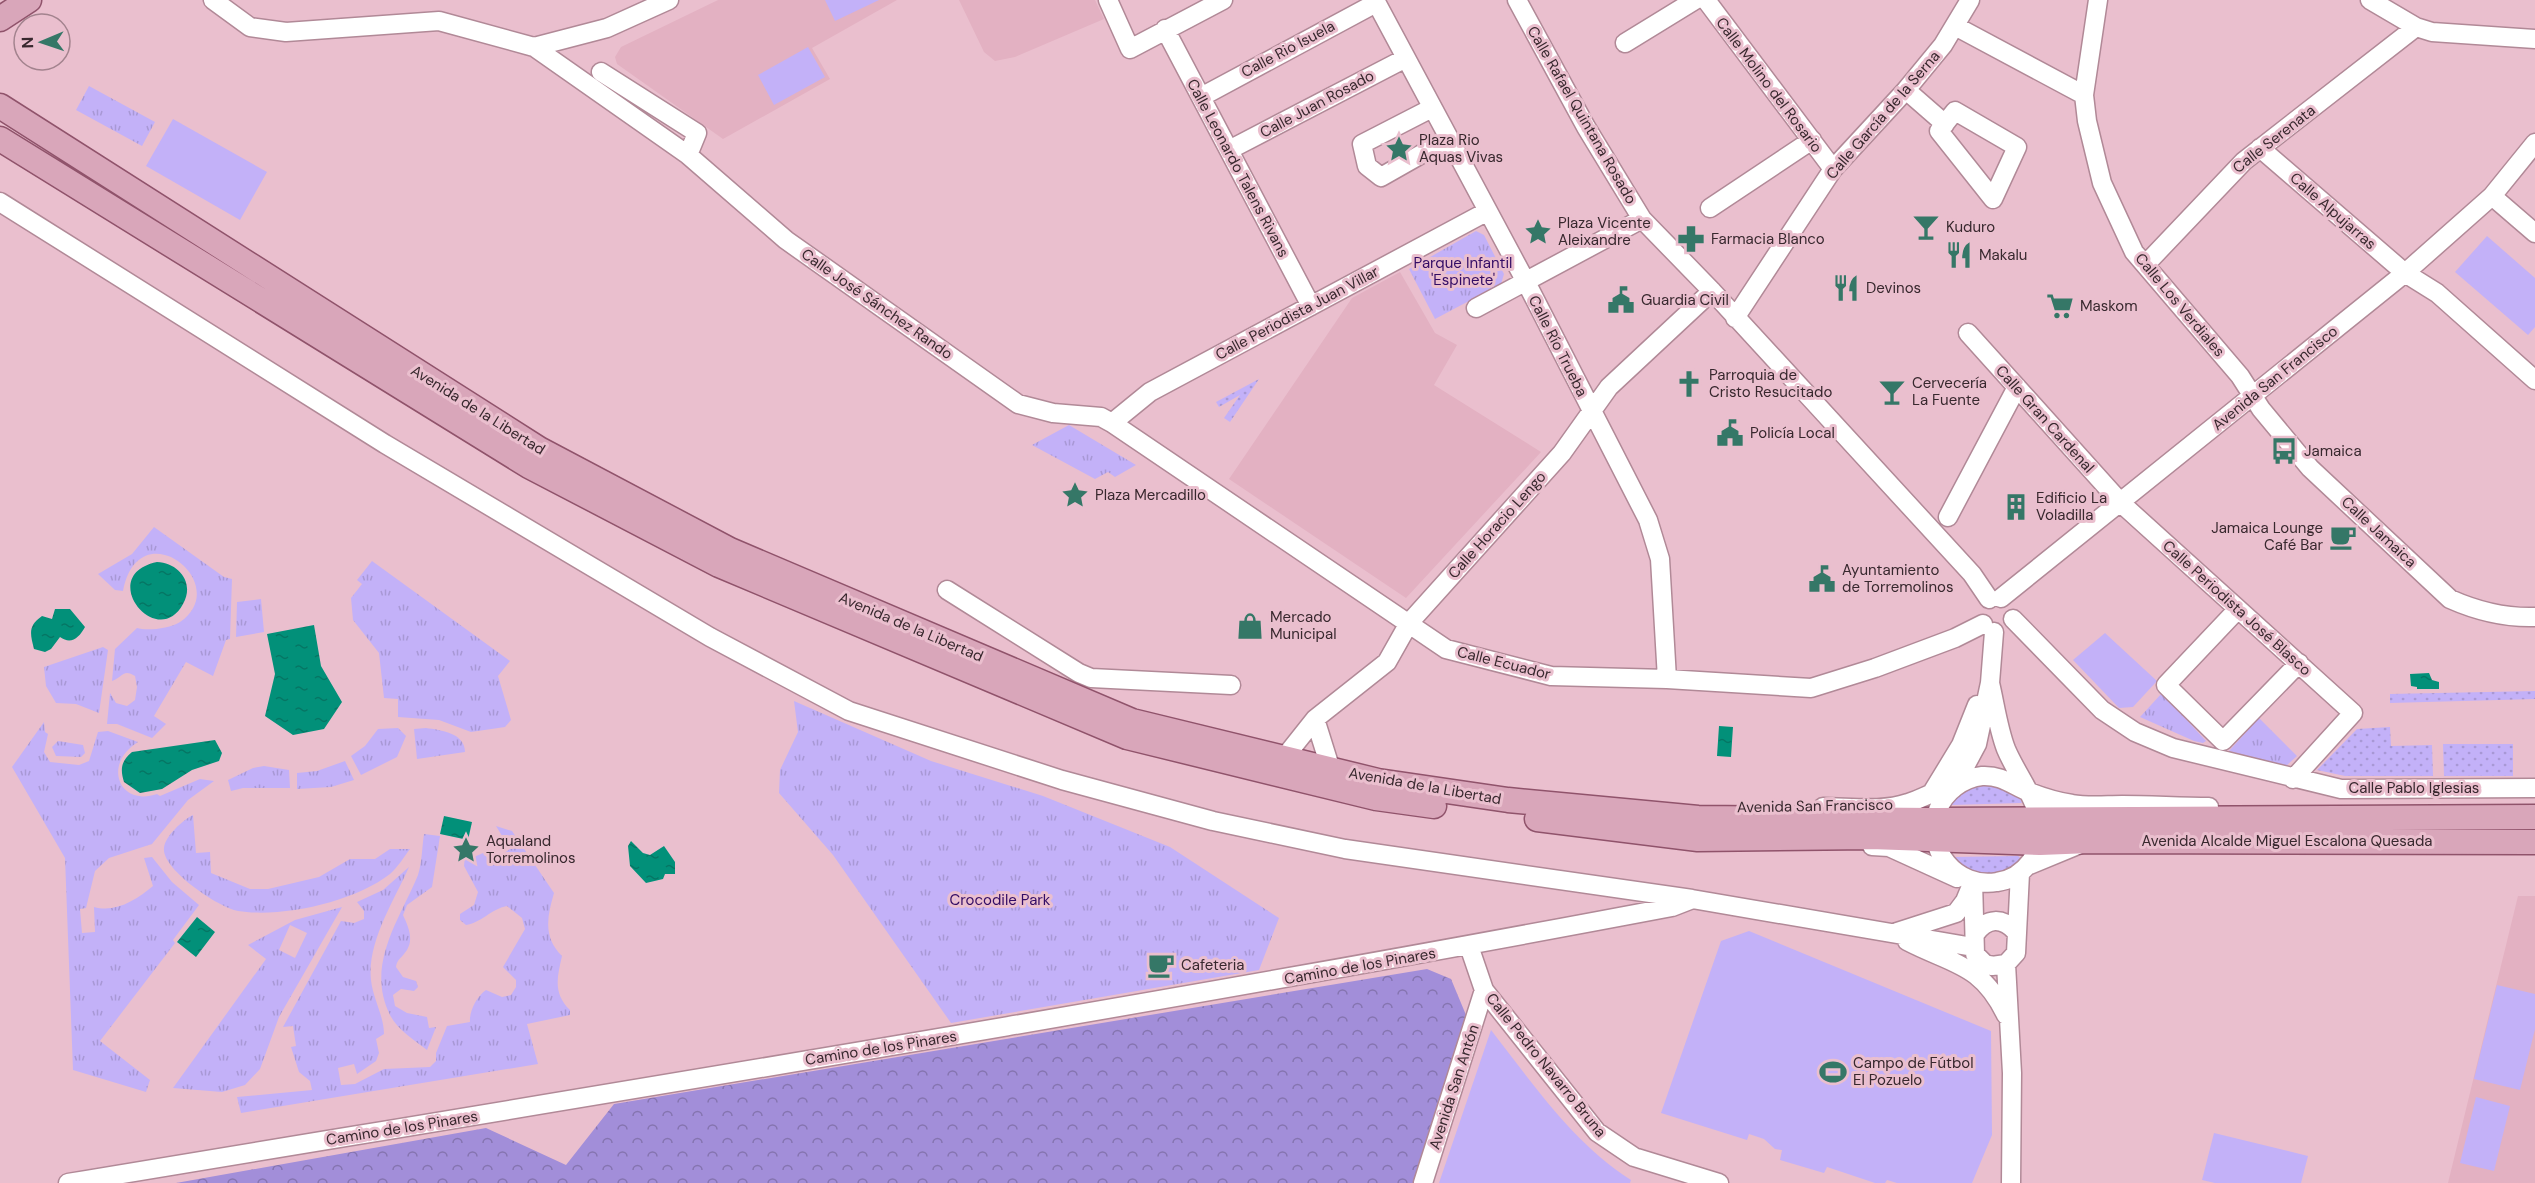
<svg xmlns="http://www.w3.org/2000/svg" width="2535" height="1183" font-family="'DM Sans',sans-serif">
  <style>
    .built { fill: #e3b1c2 }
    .grass { fill: url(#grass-tufts); fill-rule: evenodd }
    .forest { fill: url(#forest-crowns) }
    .garden { fill: url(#garden-dots) }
    .pitch { fill: #c3b1f8 }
    .water { fill: url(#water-ripples) }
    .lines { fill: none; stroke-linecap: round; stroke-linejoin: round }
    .minor-casing { stroke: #b18997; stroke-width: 21 }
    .major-casing { stroke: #90536b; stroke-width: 27 }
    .minor { stroke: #fff; stroke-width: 18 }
    .major { stroke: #d9a6ba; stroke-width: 24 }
    .labels { text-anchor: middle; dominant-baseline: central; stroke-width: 6; stroke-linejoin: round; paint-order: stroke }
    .street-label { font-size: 15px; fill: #38282e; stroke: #eabfce }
    .poi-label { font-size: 15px; fill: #38282e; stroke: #eabfce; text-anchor: start }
    .park-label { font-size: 15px; fill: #330c65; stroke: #eabfce }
  </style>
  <defs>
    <pattern id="grass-tufts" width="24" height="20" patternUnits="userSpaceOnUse" patternTransform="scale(1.5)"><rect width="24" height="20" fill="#c3b1f8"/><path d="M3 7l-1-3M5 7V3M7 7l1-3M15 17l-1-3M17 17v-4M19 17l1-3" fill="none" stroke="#a898d5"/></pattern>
    <pattern id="forest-crowns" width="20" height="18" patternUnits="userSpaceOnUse" patternTransform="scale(1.5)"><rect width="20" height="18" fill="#a28ed9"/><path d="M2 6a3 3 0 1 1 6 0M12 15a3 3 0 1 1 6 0" fill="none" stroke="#8574b0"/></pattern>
    <pattern id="garden-dots" width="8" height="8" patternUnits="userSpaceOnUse" patternTransform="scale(1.5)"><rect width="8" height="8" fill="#c3b1f8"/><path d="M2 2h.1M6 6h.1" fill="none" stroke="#a898d5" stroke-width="1.8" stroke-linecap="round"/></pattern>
    <pattern id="water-ripples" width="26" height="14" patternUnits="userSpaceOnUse" patternTransform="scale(1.5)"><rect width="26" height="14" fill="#029079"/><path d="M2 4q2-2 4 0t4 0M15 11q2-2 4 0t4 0" fill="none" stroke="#057664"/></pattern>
  </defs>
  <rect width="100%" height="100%" fill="#eabfce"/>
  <path class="built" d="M718,0H897L812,48L830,79L723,139L617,64L615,57L621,47Z
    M959,0H1095L1104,19L1015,57L995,61L984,52Z
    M1400,272L1435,333L1457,345L1434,385L1541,452L1406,598L1229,479L1352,298Z
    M2518,896H2535V1183H2448Z"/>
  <path class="grass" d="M89,86L155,122L142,146L76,110Z
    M1476,231L1484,235L1504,274L1501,284L1435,319L1409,269Z
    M1069,425L1136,465L1115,477L1108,472L1095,479L1032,445Z
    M154,527L224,577L232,579L230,639L226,640L213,676L186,662L154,716L166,724L152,738L117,724H107L110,693L116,703L127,706L135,700L137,687L135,676C123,668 122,678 112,681L115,649L137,628C146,631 169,629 180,622C235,584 139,508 123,591L115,590L98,574L132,554Z
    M372,561L510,661L498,676L511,720L505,727L471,732L439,720L398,717V699L384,698L379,653L353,620L351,598L362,584L357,580Z
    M261,599L264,632L236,637L237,602Z
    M103,647L108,650L99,713L76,704L56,703L46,686L44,667Z
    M2162,693L2206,741L2203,743L2194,741L2140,717Z
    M794,701L931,761L1043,796L1170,847L1279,918L1259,970L951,1023L833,855L779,793L780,770L798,732Z
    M2259,718L2297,756L2286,766L2229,751Z
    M44,722L45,732L48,734L44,752L50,762L79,765L89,761L98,732L108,731L138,742C102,764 119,807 157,794L160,796L200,779L214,781L188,800L152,844L109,858L95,871L86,908L80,909L82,933L95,932L94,907C116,913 136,900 153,886L144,858L152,857L172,882L199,905L173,940L175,943L100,1041L150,1080L146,1092L73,1070L65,858L12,767Z
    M398,728L406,736L397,757L361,775L351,756L365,746L378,729Z
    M426,728C441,730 465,733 465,752L417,759L414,729Z
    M58,741L83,745L85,753L81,757L56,756L52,747Z
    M345,761L354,780L331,787L297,789V773L317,771Z
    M264,766L289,770L290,788H243L231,791L228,780L253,768Z
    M193,815L196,853L210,852L211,873L250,889H268L319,877L350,859H375L390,849H410C404,857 398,867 390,874C354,902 282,918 238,911C219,908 161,869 164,848C165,836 183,820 193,815Z
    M496,826L512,831L554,893C547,917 543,937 562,956C557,978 553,993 570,1010V1015L527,1024L538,1064L241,1113L237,1097L312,1090L310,1081L299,1072L291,1047L296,1046L293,1026L283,1027L341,921L354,923L364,919V911L357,902L383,890L409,867C394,901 367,942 371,980C373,999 384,1016 384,1034L376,1039L379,1053L376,1061L357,1074L354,1064L338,1068L341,1085L355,1084L384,1069L430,1067L436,1061V1053L447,1026L470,1022C469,1011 477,996 486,990L502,997L511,995L516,987V980L503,967L525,929L522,918L507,906C491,909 481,923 466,925L460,920V914L474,905L478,892L464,866L466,845L474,857L483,853L491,862L510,849Z
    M424,834L440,836L432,887L407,905L403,915C409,928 415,942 404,954C400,959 397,960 396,967L403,977L416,981L418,987L414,991L401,989L393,995L395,1006L407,1013L427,1017L429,1028L436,1027L427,1050C414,1040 397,1029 390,1015C365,965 400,919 418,875C422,863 422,847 424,834Z
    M342,907L279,1017L260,1069L245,1085L222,1092L173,1088L266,959L248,945L295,920ZM290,925L307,933L295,958L279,950Z"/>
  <path class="forest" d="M1427,969L1451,979L1466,1015L1414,1183H176L486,1128L566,1165L614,1104Z"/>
  <path class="garden" d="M1259,379L1230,422L1224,418L1240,395L1219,407L1216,402Z
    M2535,691V699L2390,703V694Z
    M2390,727L2391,746L2432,745L2433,776H2345L2317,770L2357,729Z
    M2443,744H2513V776H2444Z
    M1977,784C1994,784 2016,785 2022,803L1951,805L1960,792Z
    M2018,856L2022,859C1998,882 1975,881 1952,857Z"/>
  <path class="pitch" d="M825,0H879L835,21Z
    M808,47L825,77L774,105L758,75Z
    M173,119L267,172L240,220L146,166Z
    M2487,236L2535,278V327L2528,335L2455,272Z
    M2105,633L2157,681L2133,707L2119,708L2073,660Z
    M1749,931L1991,1031L1992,1135L1972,1183H1897L1887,1180L1885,1183H1875L1827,1167L1824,1173L1780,1160L1782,1150L1775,1149L1764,1139L1749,1134L1747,1140L1661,1113L1721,941Z
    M2497,985L2535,994V1029L2520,1090L2474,1079Z
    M1491,1030C1533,1084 1573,1143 1631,1180L1630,1183H1439Z
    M2476,1097L2510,1106L2494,1171L2460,1163Z
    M2214,1133L2308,1156L2301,1183H2215L2202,1180Z"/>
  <path class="water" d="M157,562C179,563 195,583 183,604C157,652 95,575 157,562Z
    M55,609H70L85,627C79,638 71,645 60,637L51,649L45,652L34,649C30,633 28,626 42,616L52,619Z
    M314,625L321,666L342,702L324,729L293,735L265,716L275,674L267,634Z
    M2429,673L2432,680L2439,682V689H2417V687L2411,686L2410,674Z
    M1719,726L1733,727L1731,757L1717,756Z
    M215,740L222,753L219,761L192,770L162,789L140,793L124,782C120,769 121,761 132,752Z
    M444,816L472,822L468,840L440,834Z
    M631,841L643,853L650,855L664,846L675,862V874H665L663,879L646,883L630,866L628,846Z
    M197,917L215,932L196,957L177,942Z"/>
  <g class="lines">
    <defs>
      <path id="minor" d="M213,0L250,27L286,32L439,21L534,47L607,28L669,0
        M1108,0L1130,49L1223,0
        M1375,0L1526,282L1648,520L1660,559L1667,679
        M1517,0L1586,127L1642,219L1712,291L1972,574L1989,599
        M1706,0L1833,169
        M2098,0L2084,95L2087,121L2102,183L2134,252L2240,376L2261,409L2310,468L2450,599C2477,611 2506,618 2535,617
        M2370,0L2416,27L2432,32L2535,39
        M1955,26L2084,95
        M1165,29L1311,306
        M1625,43L1695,0
        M534,47L688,155L697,133L601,72
        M1906,90L1945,124
        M1201,97L1376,3
        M1432,108L1362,144L1367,166L1381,177L1448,139
        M1955,111L2017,147L1993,199L1939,131Z
        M2260,148L2405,273L2437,293L2535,380
        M1229,150L1406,58
        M688,155L786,240L1018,404L1053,413L1101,417L1112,423L1446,649L1551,676L1667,679L1811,688L1875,668L1955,638L1983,624
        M2492,196L2535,233
        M0,202L385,444L710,637L849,711L1062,780L1213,821L1345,849L1692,899L1973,947
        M1710,208L1812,140
        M2146,264L2244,161L2416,27
        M1476,308L1642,219
        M1735,318L1833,169L1906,90L1943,45L1970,0
        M1968,333L2122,504L2353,713L2293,779
        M1112,423L1150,392L1488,211
        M1948,517L2017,387
        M947,590L1079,673L1091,678L1231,685
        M2001,598L2405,273L2492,196L2535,143
        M2238,609L2166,685L2223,741L2299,663
        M2013,619L2102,710L2135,732L2173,748L2341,789L2535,788
        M1990,683C1995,704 1998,728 2006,749C2021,785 2058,822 2031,861C2023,872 2011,880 1997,882C1957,889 1923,849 1938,810C1944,792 1963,778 1982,776C2002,775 2012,785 2029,792C2042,797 2058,802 2072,804C2088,807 2106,805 2122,805C2151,805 2180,807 2209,807
        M1315,719L1331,770
        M1284,758L1315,719L1387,662L1409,623L1562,453L1609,387L1712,291
        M1953,789L1977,744L1990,683L1994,632
        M1933,791L1961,745L1977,705
        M1823,807C1850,807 1882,812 1908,803C1928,797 1929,791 1953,789
        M1872,846L1889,847L1957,878
        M2027,866L2078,845
        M1973,881L1975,954L1985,964L1992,966L2006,964L2016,953L2020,873
        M1897,932L1956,913L1965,901L1972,884
        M1976,933C1987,918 2002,917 2015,931
        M1907,941C1953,965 1981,963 2006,1015
        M1469,946L1484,990L1597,1132L1634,1157L1719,1183
        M2006,964L2012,1073L2011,1183
        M68,1183C603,1094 1139,1008 1672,907L1690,900
        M1423,1183L1484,990"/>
      <path id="major" d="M0,19L29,0
        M0,106L539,449L730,550L1132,721L1378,781L1508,800L1698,818L1935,820L2535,817
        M0,139L529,466L719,565L1127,737L1376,798L1434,806
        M1537,819L1698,839L1871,837L2040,843L2090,841L2535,842"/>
    </defs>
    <use href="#minor" class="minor-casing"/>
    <use href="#major" class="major-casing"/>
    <use href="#minor" class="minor"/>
    <use href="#major" class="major"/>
  </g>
  <defs>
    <symbol id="sight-bare" viewBox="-9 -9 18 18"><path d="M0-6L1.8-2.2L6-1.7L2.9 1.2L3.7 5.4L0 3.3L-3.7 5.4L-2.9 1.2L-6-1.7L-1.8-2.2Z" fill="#357767" stroke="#eabfce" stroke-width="2.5" paint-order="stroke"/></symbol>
    <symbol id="bar-bare" viewBox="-9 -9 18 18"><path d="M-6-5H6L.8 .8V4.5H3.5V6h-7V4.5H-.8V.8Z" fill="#357767" stroke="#eabfce" stroke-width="2.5" paint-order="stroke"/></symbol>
    <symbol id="pharmacy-bare" viewBox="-9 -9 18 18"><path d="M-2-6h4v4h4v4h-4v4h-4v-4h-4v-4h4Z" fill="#357767" stroke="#eabfce" stroke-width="2.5" paint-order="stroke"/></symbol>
    <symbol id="restaurant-bare" viewBox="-9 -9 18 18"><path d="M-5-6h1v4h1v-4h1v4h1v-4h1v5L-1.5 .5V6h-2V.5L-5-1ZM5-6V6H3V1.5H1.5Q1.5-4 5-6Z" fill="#357767" stroke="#eabfce" stroke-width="2.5" paint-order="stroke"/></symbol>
    <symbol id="civic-bare" viewBox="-9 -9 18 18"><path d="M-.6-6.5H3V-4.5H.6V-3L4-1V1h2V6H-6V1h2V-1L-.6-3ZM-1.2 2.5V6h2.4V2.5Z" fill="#357767" stroke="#eabfce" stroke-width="2.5" paint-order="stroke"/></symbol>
    <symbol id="supermarket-bare" viewBox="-9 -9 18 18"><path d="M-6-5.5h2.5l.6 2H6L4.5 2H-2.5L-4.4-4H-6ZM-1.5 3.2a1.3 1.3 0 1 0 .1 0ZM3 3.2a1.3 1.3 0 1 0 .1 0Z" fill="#357767" stroke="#eabfce" stroke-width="2.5" paint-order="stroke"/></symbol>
    <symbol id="church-bare" viewBox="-9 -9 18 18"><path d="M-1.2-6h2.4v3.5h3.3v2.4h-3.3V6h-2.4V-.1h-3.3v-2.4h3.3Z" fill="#357767" stroke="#eabfce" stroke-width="2.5" paint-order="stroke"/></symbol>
    <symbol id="bus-bare" viewBox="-9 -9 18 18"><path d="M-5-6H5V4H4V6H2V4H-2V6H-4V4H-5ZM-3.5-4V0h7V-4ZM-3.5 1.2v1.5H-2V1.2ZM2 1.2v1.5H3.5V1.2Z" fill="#357767" stroke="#eabfce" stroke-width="2.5" paint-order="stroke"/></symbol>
    <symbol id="building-bare" viewBox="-9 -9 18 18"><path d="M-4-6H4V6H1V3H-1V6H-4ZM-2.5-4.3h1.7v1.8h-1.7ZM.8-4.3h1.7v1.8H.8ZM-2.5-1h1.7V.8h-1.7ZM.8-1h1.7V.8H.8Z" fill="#357767" stroke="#eabfce" stroke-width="2.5" paint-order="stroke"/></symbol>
    <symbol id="cafe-bare" viewBox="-9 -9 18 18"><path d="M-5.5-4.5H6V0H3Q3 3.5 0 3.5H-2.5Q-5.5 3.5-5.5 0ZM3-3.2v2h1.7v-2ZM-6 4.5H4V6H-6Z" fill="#357767" stroke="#eabfce" stroke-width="2.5" paint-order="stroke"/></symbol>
    <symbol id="shop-bare" viewBox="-9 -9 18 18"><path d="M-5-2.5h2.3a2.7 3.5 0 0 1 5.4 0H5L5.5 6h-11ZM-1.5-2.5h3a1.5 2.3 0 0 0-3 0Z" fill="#357767" stroke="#eabfce" stroke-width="2.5" paint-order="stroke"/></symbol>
    <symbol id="stadium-bare" viewBox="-9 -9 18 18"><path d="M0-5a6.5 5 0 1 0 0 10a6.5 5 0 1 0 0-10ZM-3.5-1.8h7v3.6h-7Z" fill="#357767" stroke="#eabfce" stroke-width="2.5" paint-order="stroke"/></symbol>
  </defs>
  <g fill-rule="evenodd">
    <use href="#sight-bare" x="1380" y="130" width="38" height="38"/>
    <use href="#bar-bare" x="1907" y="208" width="38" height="38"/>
    <use href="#sight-bare" x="1519" y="213" width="38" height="38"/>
    <use href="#pharmacy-bare" x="1672" y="220" width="38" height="38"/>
    <use href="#restaurant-bare" x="1940" y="236" width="38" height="38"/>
    <use href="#restaurant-bare" x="1827" y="269" width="38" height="38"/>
    <use href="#civic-bare" x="1602" y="281" width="38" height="38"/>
    <use href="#supermarket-bare" x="2041" y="287" width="38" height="38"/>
    <use href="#church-bare" x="1670" y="365" width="38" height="38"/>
    <use href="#bar-bare" x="1873" y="373" width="38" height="38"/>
    <use href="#civic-bare" x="1711" y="414" width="38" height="38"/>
    <use href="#bus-bare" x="2265" y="432" width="38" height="38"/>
    <use href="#sight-bare" x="1056" y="476" width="38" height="38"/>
    <use href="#building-bare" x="1997" y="488" width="38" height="38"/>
    <use href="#cafe-bare" x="2324" y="518" width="38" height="38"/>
    <use href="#civic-bare" x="1803" y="560" width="38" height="38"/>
    <use href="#shop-bare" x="1231" y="607" width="38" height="38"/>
    <use href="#sight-bare" x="447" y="831" width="38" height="38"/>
    <use href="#cafe-bare" x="1142" y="946" width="38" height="38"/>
    <use href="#stadium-bare" x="1814" y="1053" width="38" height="38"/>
  </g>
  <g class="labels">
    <g class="street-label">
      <text transform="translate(1288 49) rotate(-28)">Calle Rio Isuela</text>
      <text transform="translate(1769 85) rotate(53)">Calle Molino del Rosario</text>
      <text transform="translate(1317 104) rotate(-28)">Calle Juan Rosado</text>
      <text transform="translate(1582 115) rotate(60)">Calle Rafael Quintana Rosado</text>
      <text transform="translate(1883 115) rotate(-49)">Calle García de la Serna</text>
      <text transform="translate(2274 139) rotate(-38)">Calle Serenata</text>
      <text transform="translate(1238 168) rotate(62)">Calle Leonardo Talens Rivans</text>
      <text transform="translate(2333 211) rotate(41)">Calle Alpujarras</text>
      <text transform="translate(877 304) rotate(35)">Calle José Sánchez Rando</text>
      <text transform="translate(2180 305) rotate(50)">Calle Los Verdiales</text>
      <text transform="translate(1297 313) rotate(-28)">Calle Periodista Juan Villar</text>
      <text transform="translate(1558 346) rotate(63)">Calle Río Trueba</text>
      <text transform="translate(2275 378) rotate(-39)">Avenida San Francisco</text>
      <text transform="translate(478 410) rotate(32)">Avenida de la Libertad</text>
      <text transform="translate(2045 419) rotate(48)">Calle Gran Cardenal</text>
      <text transform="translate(1497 525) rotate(-48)">Calle Horacio Lengo</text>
      <text transform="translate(2379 532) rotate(43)">Calle Jamaica</text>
      <text transform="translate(2237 608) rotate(42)">Calle Periodista José Blasco</text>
      <text transform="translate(911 627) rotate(23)">Avenida de la Libertad</text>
      <text transform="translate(1504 663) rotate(14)">Calle Ecuador</text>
      <text transform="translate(1425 786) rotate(10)">Avenida de la Libertad</text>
      <text x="2414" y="788">Calle Pablo Iglesias</text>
      <text transform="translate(1815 806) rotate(-1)">Avenida San Francisco</text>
      <text x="2287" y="841">Avenida Alcalde Miguel Escalona Quesada</text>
      <text transform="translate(1360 966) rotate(-10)">Camino de los Pinares</text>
      <text transform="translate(881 1048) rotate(-9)">Camino de los Pinares</text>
      <text transform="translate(1546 1065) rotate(51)">Calle Pedro Navarro Bruna</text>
      <text transform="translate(1454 1087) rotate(-72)">Avenida San Antón</text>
      <text transform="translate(402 1128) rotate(-9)">Camino de los Pinares</text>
    </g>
    <g class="poi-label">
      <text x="1419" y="140">Plaza Rio<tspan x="1419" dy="17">Aquas Vivas</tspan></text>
      <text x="1558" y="223">Plaza Vicente<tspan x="1558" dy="17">Aleixandre</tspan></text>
      <text x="1946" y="227">Kuduro</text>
      <text x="1711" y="239">Farmacia Blanco</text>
      <text x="1979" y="255">Makalu</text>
      <text x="1866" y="288">Devinos</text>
      <text x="1641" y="300">Guardia Civil</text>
      <text x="2080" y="306">Maskom</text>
      <text x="1709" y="375">Parroquia de<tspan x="1709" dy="17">Cristo Resucitado</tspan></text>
      <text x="1912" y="383">Cervecería<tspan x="1912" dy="17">La Fuente</tspan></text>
      <text x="1750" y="433">Policía Local</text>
      <text x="2304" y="451">Jamaica</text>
      <text x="1095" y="495">Plaza Mercadillo</text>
      <text x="2036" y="498">Edificio La<tspan x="2036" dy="17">Voladilla</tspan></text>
      <text x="2323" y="528" text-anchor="end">Jamaica Lounge<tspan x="2323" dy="17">Café Bar</tspan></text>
      <text x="1842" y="570">Ayuntamiento<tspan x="1842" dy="17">de Torremolinos</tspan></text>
      <text x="1270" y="617">Mercado<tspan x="1270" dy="17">Municipal</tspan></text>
      <text x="486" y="841">Aqualand<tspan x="486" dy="17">Torremolinos</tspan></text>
      <text x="1181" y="965">Cafeteria</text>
      <text x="1853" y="1063">Campo de Fútbol<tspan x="1853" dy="17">El Pozuelo</tspan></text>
    </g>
    <g class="park-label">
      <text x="1463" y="263">Parque Infantil<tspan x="1463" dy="17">'Espinete'</tspan></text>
      <text x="1000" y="900">Crocodile Park</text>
    </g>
  </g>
  <g transform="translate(42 42) rotate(268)"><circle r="28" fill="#eabfce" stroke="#a3838e" stroke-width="1.5"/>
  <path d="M0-4.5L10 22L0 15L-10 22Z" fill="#357767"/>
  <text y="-9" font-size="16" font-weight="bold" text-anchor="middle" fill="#38282e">N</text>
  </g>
</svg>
